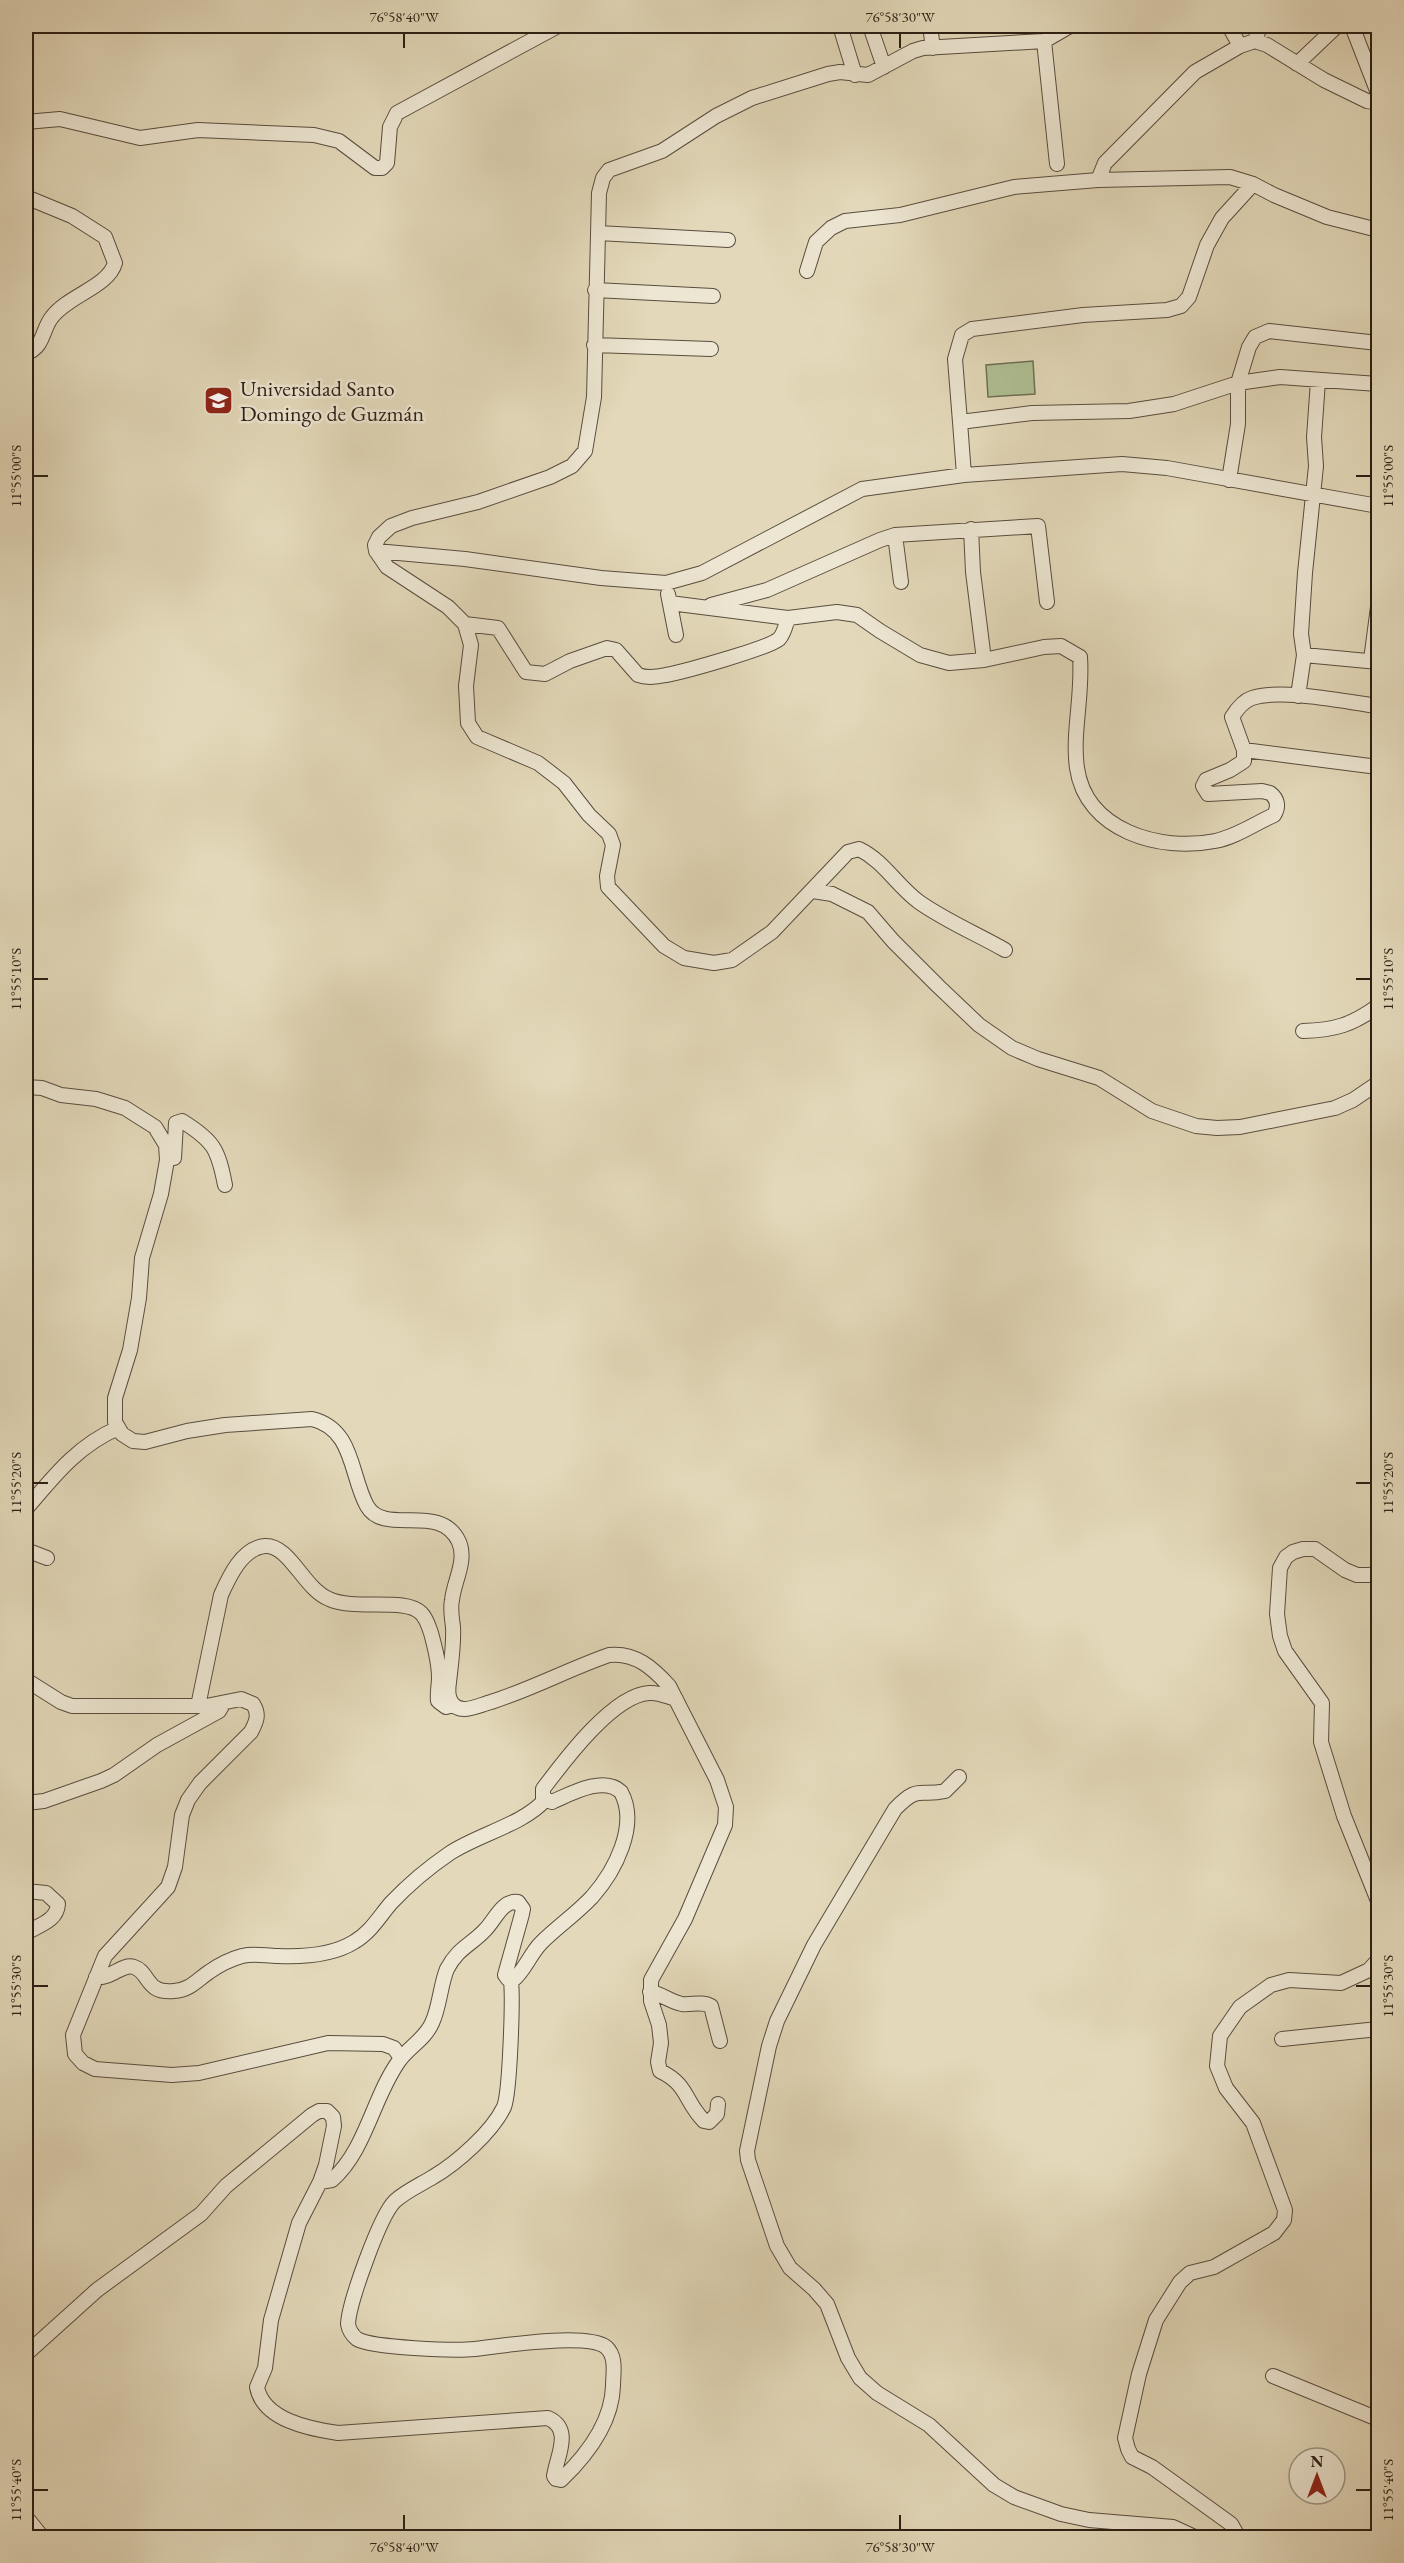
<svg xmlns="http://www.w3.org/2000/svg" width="1404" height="2563" font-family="'EB Garamond',serif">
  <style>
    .green { fill: #afc094; stroke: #6d6f54; stroke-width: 1.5 }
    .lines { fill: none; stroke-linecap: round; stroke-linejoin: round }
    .minor-casing { stroke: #594d3e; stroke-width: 16 }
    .minor { stroke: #ede6d2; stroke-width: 14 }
    .ticks { fill: none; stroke: #2b1e14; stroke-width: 2 }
    .labels { text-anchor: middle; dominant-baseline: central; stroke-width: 5; stroke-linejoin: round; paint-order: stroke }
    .poi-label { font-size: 22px; fill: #2b1e14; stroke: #ede6d2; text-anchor: start }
    .neatline { fill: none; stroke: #2b1e14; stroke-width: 2 }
    .ticks-label { font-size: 15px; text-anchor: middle; fill: #2b1e14 }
  </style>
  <rect width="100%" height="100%" fill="#e3d9ba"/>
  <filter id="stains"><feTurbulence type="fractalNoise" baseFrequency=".00333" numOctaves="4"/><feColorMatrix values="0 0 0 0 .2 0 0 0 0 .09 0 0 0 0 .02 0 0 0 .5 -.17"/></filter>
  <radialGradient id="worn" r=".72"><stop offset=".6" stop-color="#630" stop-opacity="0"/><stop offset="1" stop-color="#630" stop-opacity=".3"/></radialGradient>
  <path class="green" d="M1033,361L1035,394L988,397L986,365Z"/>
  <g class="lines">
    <defs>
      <path id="minor" d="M840,26L855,75
        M870,26L884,67
        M930,26L933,48
        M1070,26L1044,41L923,48L913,51L868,75L840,72L828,74L752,98L716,116L662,151L609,170L603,178L599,193L594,397L585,451L572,466L550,477L478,502L412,518L391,526L379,537L375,545L376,551L465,559L601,578L666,583L702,573L862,489L964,475L1122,464L1167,468L1378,506
        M1229,26L1240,46
        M1352,26L1378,93
        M1044,41L1057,164
        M1255,41L1260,26
        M1297,64L1337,26
        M26,122L60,119L140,138L198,130L314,135L339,141L375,168H382L387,163L390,127L397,113L558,26
        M1098,180L1105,163L1195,72L1240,46L1255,41L1267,45L1324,80L1367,101L1378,103
        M26,197L72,216L105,237L115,263C108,287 69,295 52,317C42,329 44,348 26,353
        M598,233L728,240
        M807,271L816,242L831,228L845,221L900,215L1014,187L1098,180L1230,177L1253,184L1274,195L1327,217L1378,230
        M595,290L713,296
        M594,345L711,349
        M960,422L955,359L962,335L972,329L1083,315L1167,310L1181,306L1189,297L1207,245L1222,218L1253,184
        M964,475L960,422L1032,413L1129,411L1174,404L1238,383L1280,377L1378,384
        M1229,480L1238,424V383L1249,347L1255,337L1269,331L1378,343
        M971,529L973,572L984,660
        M895,535L901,582
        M376,551L387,567L448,607L465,624L471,645L466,686L468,723L477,737L538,763L564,783L589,815L609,834L613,845L607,876L608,887L664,946L684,958L714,963L732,960L772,932L848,852L859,849C884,861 897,886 919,902C946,921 977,934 1005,950
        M668,594L676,635
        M670,603L788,618L837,612L857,615L880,631L920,655L949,663L984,660L1044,647L1061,646L1080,657C1083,695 1072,733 1077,768C1086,831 1160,852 1215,841C1236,837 1254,824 1274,815C1279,807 1278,799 1270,793L1262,791L1208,794L1203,786L1206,780L1230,770L1244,761V750L1232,717C1237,709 1243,701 1252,698C1283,688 1345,702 1378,706
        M711,605L767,590L880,540L895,535L1038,526L1047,602
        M465,624L498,628L526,672L545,674L570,661L607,648L616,650L638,675C646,678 657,677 666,675C683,672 769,648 779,639C784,634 786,624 788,618
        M1304,655L1301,634L1305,573L1316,466L1314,437L1318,381
        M1371,660L1378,607
        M1298,696L1304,655L1378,662
        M1244,750L1378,767
        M813,891L832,894L868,912L893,941L938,986L979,1025L1012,1048L1038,1059L1099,1078L1152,1111L1196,1126L1217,1128L1240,1127L1335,1108L1353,1100L1378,1083
        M1303,1031C1335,1030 1352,1025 1378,1006
        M26,1087L42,1088L61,1095L96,1099L125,1108L155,1127L166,1145L167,1160L161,1194L142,1258L139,1298L130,1350L115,1398V1422L122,1434L133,1441L145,1442L187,1431L225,1425L312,1419C354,1429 350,1475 367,1506C385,1537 440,1501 459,1542C467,1561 454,1581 452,1600C450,1609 452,1618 453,1627C454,1645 451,1664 449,1682C448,1689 447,1697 452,1703C455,1707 460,1709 464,1709C473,1709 483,1704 491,1702C532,1689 569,1669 609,1655C635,1652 653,1668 669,1686L717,1780L726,1807L725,1825L685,1919L651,1980V2001L659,2025L661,2043L658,2062L660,2071C689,2085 684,2101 704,2121L709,2122L717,2114L718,2104
        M174,1158L176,1123L182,1121C214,1141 218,1149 225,1185
        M26,1509C54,1476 77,1446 118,1428
        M26,1550L47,1558
        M1378,1572L1370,1575H1357L1345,1570L1315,1549H1303L1293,1552L1286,1557L1280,1568L1277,1614L1280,1636L1285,1651L1322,1703L1321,1742L1344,1816L1378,1901
        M26,1680L61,1702L72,1706H206L241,1699L253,1704C260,1715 256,1722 251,1732L200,1783L188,1800L182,1815L175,1867L168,1887L105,1956L73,2035L75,2054L83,2063L95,2069L172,2075L199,2073L328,2043L383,2044L394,2048L401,2058
        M198,1706L221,1595C229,1577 242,1548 265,1546C290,1545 303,1588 329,1599C355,1611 405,1597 421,1613C427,1619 428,1625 431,1633C435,1648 439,1662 439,1678C439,1685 437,1693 438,1701L446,1707L453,1705
        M959,1777L945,1791C919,1797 919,1784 895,1809L814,1945L777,2021L769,2046L747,2151L748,2160L777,2246L790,2268L814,2289L827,2304L848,2358L860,2378L877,2393L929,2425L994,2485L1014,2497L1061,2514L1089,2520L1173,2527L1197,2538
        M26,1803L44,1801L101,1781L114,1775L157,1745L219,1711L223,1704
        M26,1891L46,1893L58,1904C57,1921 39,1925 26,1933
        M96,1977C112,1979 122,1963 134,1967C150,1972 145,1994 174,1991C190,1990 197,1980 209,1972C219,1965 231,1959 242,1956C255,1953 265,1956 278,1956C302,1957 333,1955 354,1942C370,1933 379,1917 391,1903C409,1884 428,1868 450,1853C479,1834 522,1825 545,1800
        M650,1992C662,1994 671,2002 682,2004C692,2005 702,2001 711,2006L720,2041
        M1282,2039L1378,2029
        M320,2182L332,2180C366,2150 373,2097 399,2061C409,2047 425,2039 432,2023C440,2006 440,1986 447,1969C458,1948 471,1945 485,1930C495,1920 502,1900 518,1902L523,1909L522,1914L505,1975L508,1979L513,1980C524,1972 530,1954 541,1943C557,1927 576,1914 592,1897C615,1871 639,1825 621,1792C604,1775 570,1794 552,1802L543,1798V1789C564,1761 613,1695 649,1693C659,1692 668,1697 676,1699
        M26,2354L97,2290L201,2214L226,2186L312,2115L319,2111H327L333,2117L334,2126L326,2165L320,2182L299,2223L271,2320L265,2368L257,2387C263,2420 310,2429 338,2433L548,2418C573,2429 557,2456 554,2476L556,2479L561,2480C587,2455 612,2422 613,2386C613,2373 617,2357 606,2347C587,2332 500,2346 475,2349C455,2351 373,2348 357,2339C352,2335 349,2330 348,2324C349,2303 380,2215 395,2201C406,2191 420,2185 433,2177C457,2163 492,2132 504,2107C510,2092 513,1999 511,1981
        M1273,2376L1378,2419
        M26,2517L43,2538
        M1239,2538L1231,2524L1152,2467L1132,2457L1128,2449L1125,2438L1139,2374L1156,2320L1180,2282L1190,2273L1214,2267L1274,2233L1284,2220L1285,2210L1253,2123L1226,2088L1217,2066L1220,2036L1240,2007L1271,1985L1289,1980L1341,1983L1369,1970L1378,1960"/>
    </defs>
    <use href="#minor" class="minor-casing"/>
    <use href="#minor" class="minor"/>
  </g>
  <path class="ticks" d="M404,33V48M900,33V48M33,476H48M1356,476H1371M33,979H48M1356,979H1371M33,1483H48M1356,1483H1371M33,1986H48M1356,1986H1371M33,2490H48M1356,2490H1371M404,2515V2530M900,2515V2530"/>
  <defs>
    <symbol id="university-square" viewBox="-11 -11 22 22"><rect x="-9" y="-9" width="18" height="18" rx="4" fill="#8f2418" stroke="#ede6d2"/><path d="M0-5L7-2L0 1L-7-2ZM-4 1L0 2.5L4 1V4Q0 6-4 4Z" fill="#fff"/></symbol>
  </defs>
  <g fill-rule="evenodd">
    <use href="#university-square" x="202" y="384" width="33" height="33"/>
  </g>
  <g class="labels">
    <g class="poi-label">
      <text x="240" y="388">Universidad Santo<tspan x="240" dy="25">Domingo de Guzmán</tspan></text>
    </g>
  </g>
  <rect width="1404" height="2563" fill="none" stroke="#e3d9ba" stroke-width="66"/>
  <g transform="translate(1317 2476)"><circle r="28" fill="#ede6d2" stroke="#9f9686" stroke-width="1.5"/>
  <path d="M0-4.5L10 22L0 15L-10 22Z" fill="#8f2418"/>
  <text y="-9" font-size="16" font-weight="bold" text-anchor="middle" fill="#2b1e14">N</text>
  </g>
  <rect x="33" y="33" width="1338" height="2497" class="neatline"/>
  <g class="ticks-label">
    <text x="404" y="22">76°58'40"W</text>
    <text x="900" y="22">76°58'30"W</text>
    <text transform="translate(16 476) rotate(-90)" y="5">11°55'00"S</text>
    <text transform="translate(1388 476) rotate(-90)" y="5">11°55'00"S</text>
    <text transform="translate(16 979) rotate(-90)" y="5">11°55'10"S</text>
    <text transform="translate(1388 979) rotate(-90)" y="5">11°55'10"S</text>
    <text transform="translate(16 1483) rotate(-90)" y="5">11°55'20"S</text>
    <text transform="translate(1388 1483) rotate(-90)" y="5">11°55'20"S</text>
    <text transform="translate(16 1986) rotate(-90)" y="5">11°55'30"S</text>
    <text transform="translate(1388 1986) rotate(-90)" y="5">11°55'30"S</text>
    <text transform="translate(16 2490) rotate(-90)" y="5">11°55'40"S</text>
    <text transform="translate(1388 2490) rotate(-90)" y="5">11°55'40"S</text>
    <text x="404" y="2552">76°58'40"W</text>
    <text x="900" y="2552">76°58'30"W</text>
  </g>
  <rect width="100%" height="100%" filter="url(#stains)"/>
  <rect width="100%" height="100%" fill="url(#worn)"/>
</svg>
